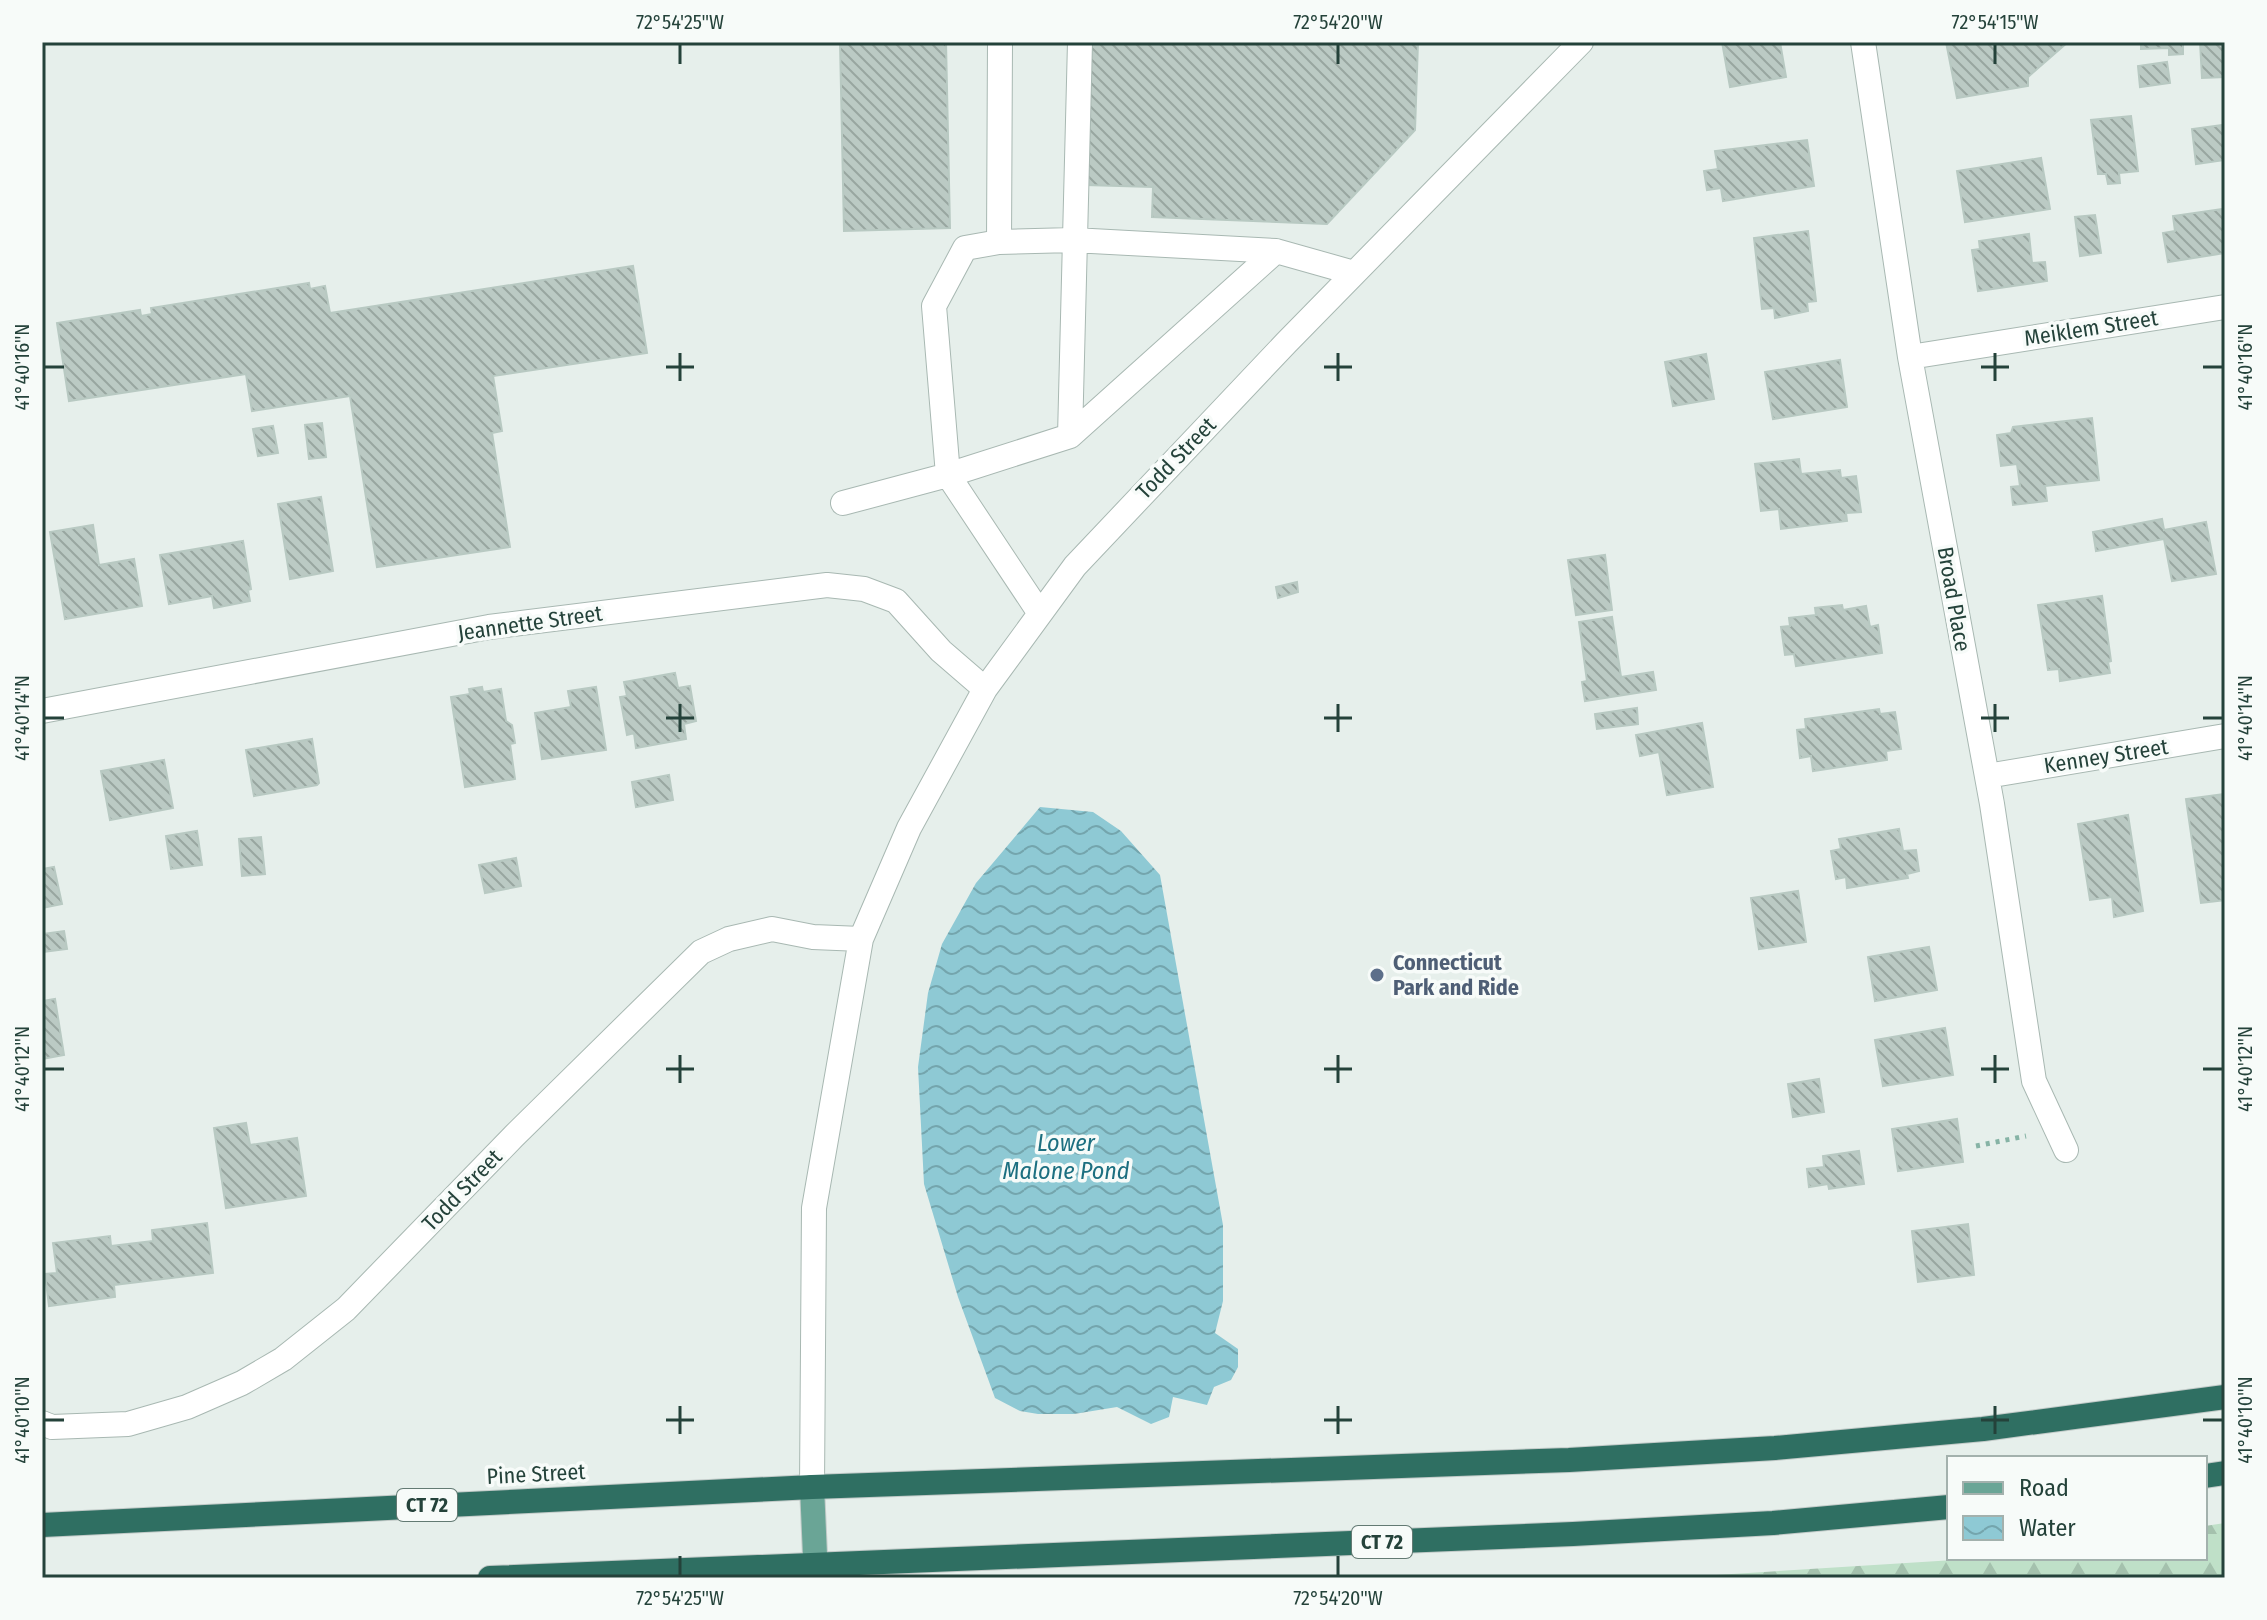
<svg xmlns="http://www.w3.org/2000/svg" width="2267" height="1620" font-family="'Fira Sans Condensed',sans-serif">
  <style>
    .forest { fill: url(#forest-firs) }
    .water { fill: url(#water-waves) }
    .building { fill: url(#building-back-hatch); stroke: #b8c9c2; stroke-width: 2 }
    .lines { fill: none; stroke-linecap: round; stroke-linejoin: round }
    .minor-casing { stroke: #a8b8b2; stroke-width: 26 }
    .major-casing { stroke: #c2cac8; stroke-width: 26 }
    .highway-casing { stroke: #c2cac8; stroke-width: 26 }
    .path { stroke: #86b3a5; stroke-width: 5; stroke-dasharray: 4 6; stroke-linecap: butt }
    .minor { stroke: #fff; stroke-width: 24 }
    .major { stroke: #6aa596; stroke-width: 24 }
    .highway { stroke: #2f6f62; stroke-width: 24 }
    .ticks { fill: none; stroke: #24423a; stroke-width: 3 }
    .service-dot { fill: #5c6f8a; stroke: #f7fbf9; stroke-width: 3 }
    .labels { text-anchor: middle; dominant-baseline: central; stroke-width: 7; stroke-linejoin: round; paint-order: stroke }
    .shield { fill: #f7fbf9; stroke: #637a73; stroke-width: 2 }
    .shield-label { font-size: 20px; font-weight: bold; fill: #24423a }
    .street-label { font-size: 22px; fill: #24423a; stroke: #f7fbf9 }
    .service-label { font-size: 22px; font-weight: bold; fill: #4e5e75; stroke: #f7fbf9; text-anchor: start }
    .water-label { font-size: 24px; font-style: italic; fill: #1c6f80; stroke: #f7fbf9 }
    .neatline { fill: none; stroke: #24423a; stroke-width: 3 }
    .ticks-label { font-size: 20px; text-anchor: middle; fill: #24423a }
  </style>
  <defs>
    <pattern id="forest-firs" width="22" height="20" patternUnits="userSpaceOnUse" patternTransform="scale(2)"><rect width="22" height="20" fill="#bfe0c8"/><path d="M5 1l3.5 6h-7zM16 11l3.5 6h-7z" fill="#a4c1ad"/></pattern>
    <pattern id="water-waves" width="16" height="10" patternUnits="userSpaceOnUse" patternTransform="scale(2)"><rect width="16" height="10" fill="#8ec9d4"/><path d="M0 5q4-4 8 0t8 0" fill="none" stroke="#74a5ad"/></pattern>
    <pattern id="building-back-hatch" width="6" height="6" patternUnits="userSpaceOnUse" patternTransform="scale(2)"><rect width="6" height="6" fill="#bbcac4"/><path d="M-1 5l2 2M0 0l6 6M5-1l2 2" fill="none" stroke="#98a6a0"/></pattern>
  </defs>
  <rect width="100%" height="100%" fill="#e6efeb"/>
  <path class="forest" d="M2225,1523V1578H1415L1700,1576L1986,1558H2205V1526Z"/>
  <path class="water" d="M1040,807L1093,812L1121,831L1160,875L1223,1225V1301L1215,1333L1238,1349V1367L1231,1380L1214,1387L1207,1405L1173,1397L1169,1417L1151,1424L1117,1407L1074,1414H1038L1020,1411L995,1398L958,1297L924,1184L918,1067L928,993L942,944L976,883Z"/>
  <path class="building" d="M840,42H946L950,228L844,231Z
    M1091,42H1418L1415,130L1327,224L1152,217L1153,187L1086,185Z
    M1722,42H1780L1786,77L1730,87Z
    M1946,42H2068L2028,77V86L1957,98Z
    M2141,42H2189V44H2183V54L2169,55V48L2141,49Z
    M2200,42H2225V77L2202,78Z
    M2167,62L2170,83L2140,87L2138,66Z
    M2131,116L2138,171L2119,173L2120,183L2108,184L2106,174H2098L2091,120Z
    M2223,125L2225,160L2196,164L2192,129Z
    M1807,140L1814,186L1723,201L1721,188L1707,190L1704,171L1718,169L1715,151Z
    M2041,158L2050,209L1965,222L1957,171Z
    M2223,209L2225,253L2168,262L2163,233L2175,231L2173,216Z
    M2095,215L2101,253L2080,256L2075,217Z
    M1808,231L1816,301L1807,302L1808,311L1775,318L1774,308L1762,309L1754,238Z
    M2029,234L2032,263L2045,262L2047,281L1978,291L1972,250L1980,249L1979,241Z
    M633,266L647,353L493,376L502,431L492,433L510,547L377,567L350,396L252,411L246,374L69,401L57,323L140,310L141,316L152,314L151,308L309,283L310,289L325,286L330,313Z
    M1706,354L1714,399L1673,406L1665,362Z
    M1840,360L1847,407L1773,419L1765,372Z
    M2092,418L2099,480L2045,486L2047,501L2013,505L2011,487L2020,486L2017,464L2001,466L1997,435L2011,433L2013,427Z
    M322,423L326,457L309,459L305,425Z
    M273,426L278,453L258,456L253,429Z
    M1799,459L1801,474L1840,470L1841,478L1856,476L1861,512L1846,513L1847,521L1781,529L1779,509L1761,511L1755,464Z
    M321,497L333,571L290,579L278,504Z
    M2162,519L2164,530L2206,522L2216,574L2172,581L2164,539L2096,551L2093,532Z
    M93,525L99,565L134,559L142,606L65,619L50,532Z
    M243,541L251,589L248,590L250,601L214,608L212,596L169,604L160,555Z
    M1605,555L1612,610L1576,615L1568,560Z
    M1297,582L1298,592L1278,598L1276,587Z
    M2102,596L2111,661L2108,662L2110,673L2060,681L2059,669L2048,670L2038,605Z
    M1842,605L1843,610L1866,606L1870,627L1878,625L1882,653L1796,666L1794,654L1785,655L1781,627L1790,626L1789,618L1816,615L1815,608Z
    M1612,617L1621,677L1653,672L1656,690L1585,701L1582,682L1587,681L1579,622Z
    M675,673L678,688L690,686L696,721L684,724L686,739L636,748L634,733L627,735L620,697L627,696L624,682Z
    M482,687L483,692L501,689L506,721L512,725L515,743L510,744L515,779L465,787L451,697L470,694L469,689Z
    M596,687L606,750L542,759L535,713L571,707L568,691Z
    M1637,708L1638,724L1597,729L1595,714Z
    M1879,709L1880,714L1895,712L1901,749L1886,751L1887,760L1813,771L1811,756L1800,758L1797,730L1806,729L1805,719Z
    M1702,723L1713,787L1667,795L1659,752L1640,756L1636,735Z
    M312,739L319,783L317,785L254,796L246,750Z
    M164,760L173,808L110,820L101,771Z
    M669,775L673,800L636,807L632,782Z
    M2225,794V900L2201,903L2186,799Z
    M2128,815L2143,911L2114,917L2112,897L2090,900L2078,824Z
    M1899,829L1903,851L1916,850L1919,871L1907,874L1908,878L1847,888L1846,877L1836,879L1831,851L1841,849L1839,839Z
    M197,831L202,865L171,869L166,836Z
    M261,837L265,874L242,876L239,839Z
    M516,858L521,886L485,893L479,865Z
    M54,867L62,904L42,908V869Z
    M1798,891L1806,942L1759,949L1751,898Z
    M64,931L67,949L42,952V934Z
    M1929,947L1937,990L1875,1001L1868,957Z
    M55,999L64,1055L42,1059V1001Z
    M1945,1028L1953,1075L1883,1086L1875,1040Z
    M1819,1079L1824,1112L1793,1117L1788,1084Z
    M1957,1119L1963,1162L1898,1171L1892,1129Z
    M246,1123L250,1145L297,1138L306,1196L226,1208L214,1128Z
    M1859,1151L1864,1184L1829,1189L1828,1184L1809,1187L1807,1169L1824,1167L1823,1156Z
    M207,1223L213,1273L114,1285L115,1297L49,1306L45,1274L57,1273L53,1243L110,1236L111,1246L153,1241L152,1230Z
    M1968,1224L1974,1275L1918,1282L1912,1231Z"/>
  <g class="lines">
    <defs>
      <path id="minor" d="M1000,42L999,242L1073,240L1276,251
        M1863,42L1910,357L1992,804L2034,1081L2066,1150
        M1910,357L2225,307
        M1070,436L1080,42
        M843,503L948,475L934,306L965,248L999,242
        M1039,612L948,475L1070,436L1276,251L1354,273
        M42,711L489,627L827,585L864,589L896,601L941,651L985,689
        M1987,776L2225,736
        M42,1423L52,1427L128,1424L187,1407L242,1383L283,1359L346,1309L514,1136L701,952L729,939L772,929L813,937L861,939
        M812,1487L814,1208L861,939L909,828L985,689L1075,566L1286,343L1581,42"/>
      <path id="major" d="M812,1487L816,1578"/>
      <path id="highway" d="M2205,1476L2225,1473
        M42,1525L812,1487L1569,1460L1775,1448L1983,1429L2225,1397
        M490,1578L1573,1534L1773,1523L1949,1507"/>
    </defs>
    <use href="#minor" class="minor-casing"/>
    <use href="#major" class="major-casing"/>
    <use href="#highway" class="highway-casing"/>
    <path class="path" d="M1976,1146L2026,1136"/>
    <use href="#minor" class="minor"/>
    <use href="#major" class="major"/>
    <use href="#highway" class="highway"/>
  </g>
  <path class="ticks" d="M680,44V64M1338,44V64M1995,44V64M680,353V381M1338,353V381M1995,353V381M44,367H64M666,367H694M1324,367H1352M1981,367H2009M2203,367H2223M680,704V732M1338,704V732M1995,704V732M44,718H64M666,718H694M1324,718H1352M1981,718H2009M2203,718H2223M680,1055V1083M1338,1055V1083M1995,1055V1083M44,1069H64M666,1069H694M1324,1069H1352M1981,1069H2009M2203,1069H2223M680,1406V1434M1338,1406V1434M1995,1406V1434M44,1420H64M666,1420H694M1324,1420H1352M1981,1420H2009M2203,1420H2223M680,1556V1576M1338,1556V1576"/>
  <circle class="service-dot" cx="1377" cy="975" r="8"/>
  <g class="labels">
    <g class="shield">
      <rect x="397" y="1489" width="60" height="32" rx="6"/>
      <rect x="1352" y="1526" width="60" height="32" rx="6"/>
    </g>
    <g class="shield-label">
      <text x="427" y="1505">CT 72</text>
      <text x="1382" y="1542">CT 72</text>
    </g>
    <g class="street-label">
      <text transform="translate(2091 328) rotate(-9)">Meiklem Street</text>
      <text transform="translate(1176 458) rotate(-46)">Todd Street</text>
      <text transform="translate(1954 599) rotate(80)">Broad Place</text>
      <text transform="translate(530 623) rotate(-8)">Jeannette Street</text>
      <text transform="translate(2106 756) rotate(-9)">Kenney Street</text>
      <text transform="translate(462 1190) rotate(-46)">Todd Street</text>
      <text transform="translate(536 1474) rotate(-3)">Pine Street</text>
    </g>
    <g class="service-label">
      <text x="1393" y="962">Connecticut<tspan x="1393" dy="25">Park and Ride</tspan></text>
    </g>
    <g class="water-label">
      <text x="1066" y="1143">Lower<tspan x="1066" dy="28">Malone Pond</tspan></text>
    </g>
  </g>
  <rect width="2267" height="1620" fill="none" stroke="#f7fbf9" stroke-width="88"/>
  <rect x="1947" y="1456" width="260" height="104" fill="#f7fbf9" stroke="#a3b1ad" stroke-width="2"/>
  <rect x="1963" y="1482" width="40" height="12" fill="#6aa596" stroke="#a3b1ad" stroke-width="2"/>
  <text x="2019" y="1496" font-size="24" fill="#24423a">Road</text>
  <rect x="1963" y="1516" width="40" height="24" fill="url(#water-waves)" stroke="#a3b1ad" stroke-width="2"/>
  <text x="2019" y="1536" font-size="24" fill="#24423a">Water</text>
  <rect x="44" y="44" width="2179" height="1532" class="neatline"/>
  <g class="ticks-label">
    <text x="680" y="29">72°54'25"W</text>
    <text x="1338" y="29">72°54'20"W</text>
    <text x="1995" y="29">72°54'15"W</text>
    <text transform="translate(22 367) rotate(-90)" y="7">41°40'16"N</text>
    <text transform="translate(2245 367) rotate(-90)" y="7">41°40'16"N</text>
    <text transform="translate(22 718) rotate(-90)" y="7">41°40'14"N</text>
    <text transform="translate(2245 718) rotate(-90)" y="7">41°40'14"N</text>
    <text transform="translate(22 1069) rotate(-90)" y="7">41°40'12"N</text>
    <text transform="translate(2245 1069) rotate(-90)" y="7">41°40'12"N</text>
    <text transform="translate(22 1420) rotate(-90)" y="7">41°40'10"N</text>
    <text transform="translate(2245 1420) rotate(-90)" y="7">41°40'10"N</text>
    <text x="680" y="1605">72°54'25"W</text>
    <text x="1338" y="1605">72°54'20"W</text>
  </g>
</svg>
